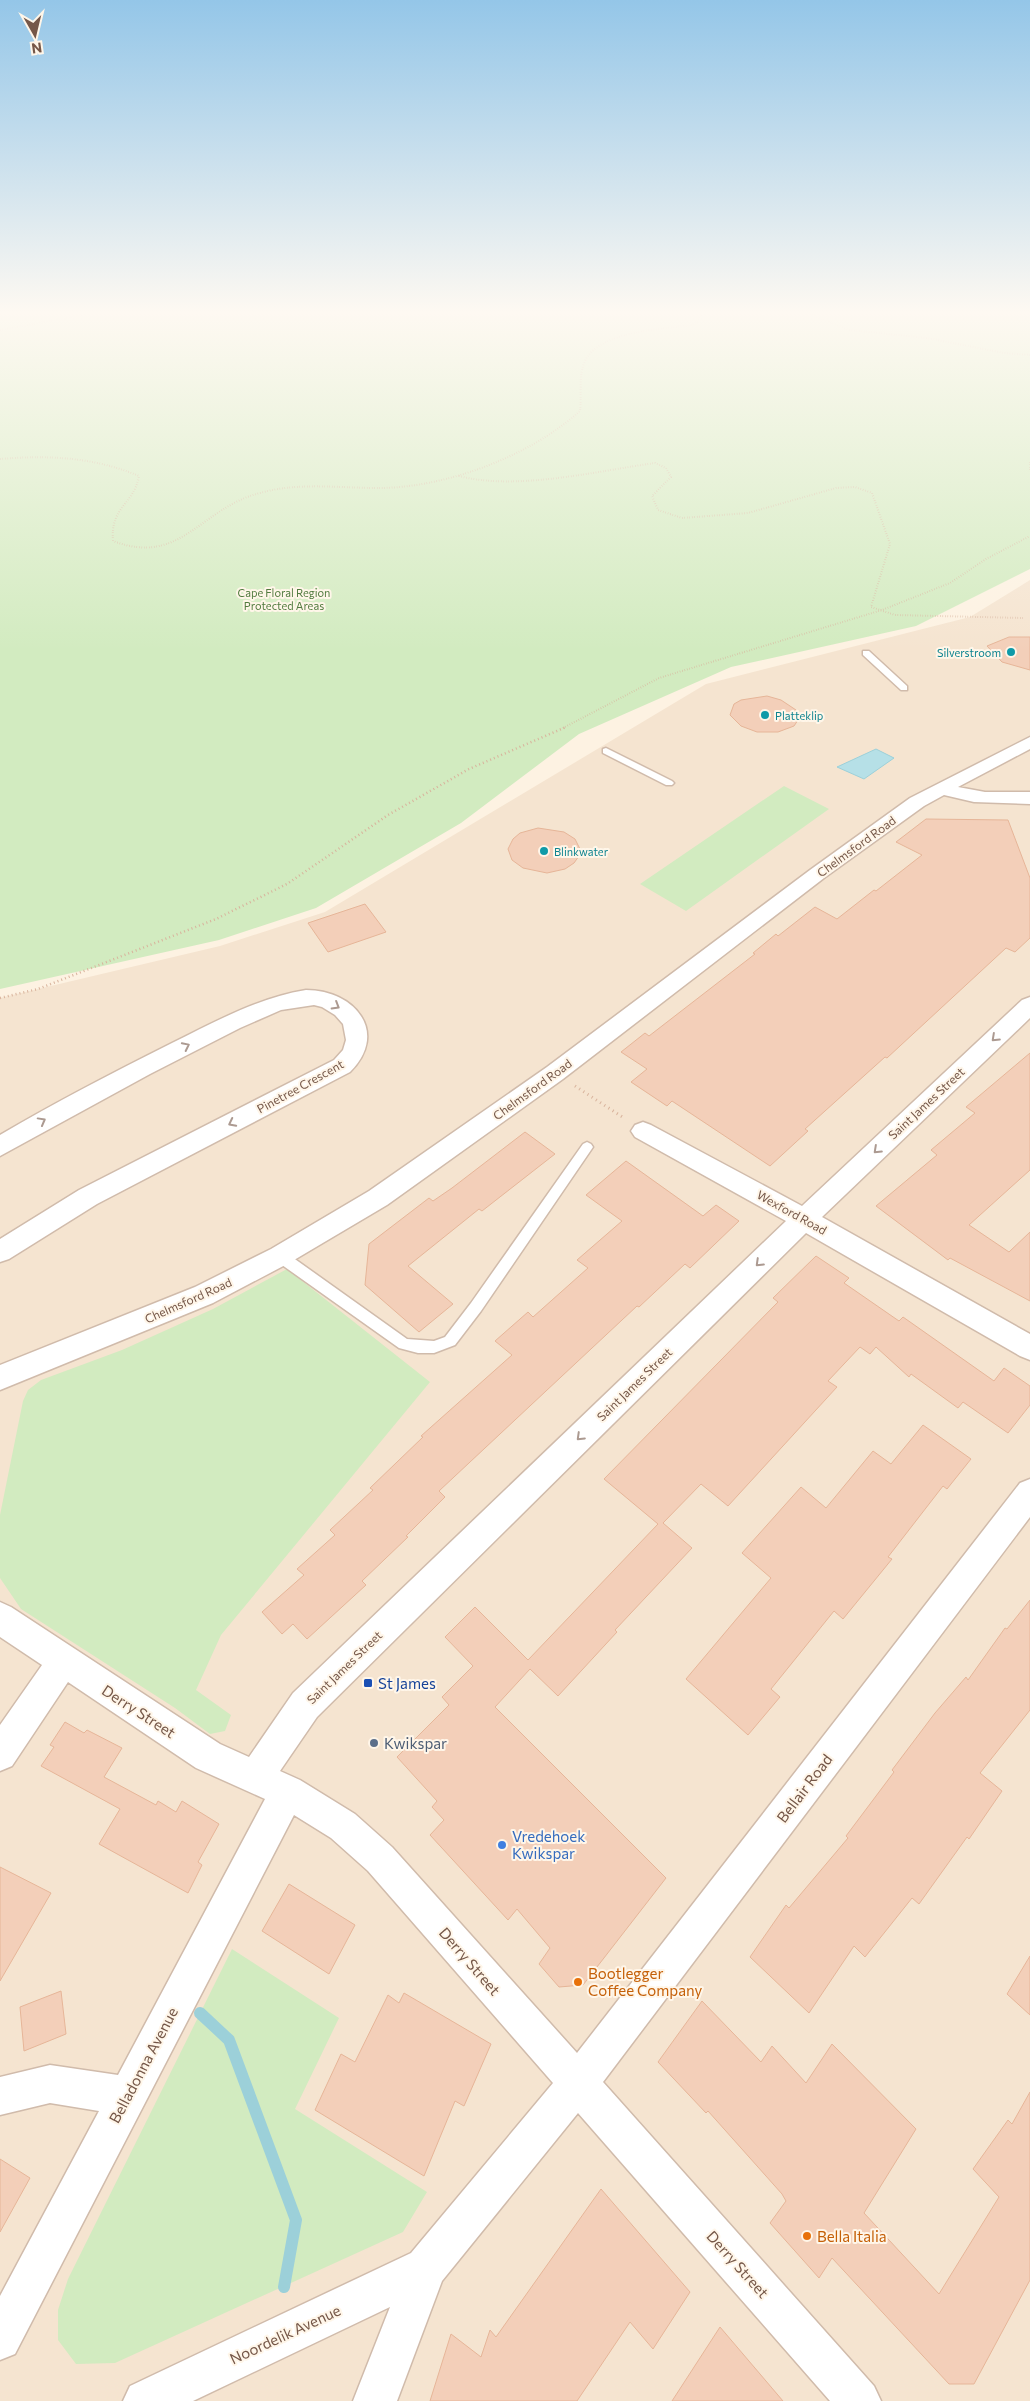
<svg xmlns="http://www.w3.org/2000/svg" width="1030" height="2401" font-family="Commissioner,sans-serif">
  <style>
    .residential { fill: #f5e4d0 }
    .green { fill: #d2ebc0 }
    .water { fill: #b6e0e7; stroke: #9cd0d9 }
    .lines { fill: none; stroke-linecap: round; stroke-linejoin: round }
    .stream { stroke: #9cd0d9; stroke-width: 12 }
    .building { fill: #f3cfb9; stroke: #e6b598 }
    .lane-casing { stroke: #d0bbab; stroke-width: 3 }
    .street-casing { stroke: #d0bbab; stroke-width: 3 }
    .path-far2 { stroke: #d8b39c; stroke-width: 2; stroke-dasharray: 0.5 2; stroke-linecap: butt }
    .path-far1 { stroke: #d8b39c; stroke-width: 2.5; stroke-dasharray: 1 3; stroke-linecap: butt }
    .path { stroke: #d8b39c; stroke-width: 3; stroke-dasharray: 1 4; stroke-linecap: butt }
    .lane { fill: #fff; fill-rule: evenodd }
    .street { fill: #fff; fill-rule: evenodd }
    .oneway { stroke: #ac9a91 }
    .culture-dot { fill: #0f9aa8; stroke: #fff6e9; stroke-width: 2 }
    .transit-dot { fill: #1a4fb4; stroke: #fff6e9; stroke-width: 2 }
    .service-dot { fill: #5c6f8a; stroke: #fff6e9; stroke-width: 2 }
    .shop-dot { fill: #3f7fe0; stroke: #fff6e9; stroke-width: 2 }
    .food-dot { fill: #e8710a; stroke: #fff6e9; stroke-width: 2 }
    .labels { text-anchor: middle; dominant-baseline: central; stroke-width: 4; stroke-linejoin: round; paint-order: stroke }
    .far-park-label { font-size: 11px; fill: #527b3f; stroke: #fff6e9 }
    .far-culture-label { font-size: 11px; fill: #0d838f; stroke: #fff6e9; text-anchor: start }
    .street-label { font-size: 12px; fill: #755748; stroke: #fff6e9 }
    .near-transit-label { font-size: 15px; fill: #164399; stroke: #fff6e9; text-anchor: start }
    .near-street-label { font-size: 15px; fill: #755748; stroke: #fff6e9 }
    .near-service-label { font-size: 15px; fill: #4e5e75; stroke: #fff6e9; text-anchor: start }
    .near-shop-label { font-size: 15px; fill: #366cbe; stroke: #fff6e9; text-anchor: start }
    .near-food-label { font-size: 15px; fill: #c56008; stroke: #fff6e9; text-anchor: start }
  </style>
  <rect width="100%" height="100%" fill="#fdf2e2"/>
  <path class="residential" d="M1030,580V2401H0V998L220,946L325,912L706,684L970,617Z"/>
  <path class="green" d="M0,315H1030V569L916,626L731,667L579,734L461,823L316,908L219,940L0,989Z
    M784,786L829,809L686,911L640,884Z
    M287,1269L430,1382L221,1635L196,1690L231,1715L225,1731L210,1734L175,1708L21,1609L0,1578V1515L23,1401L28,1390L41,1380L122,1350L213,1309Z
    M232,1949L339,2018L295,2109L427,2192L403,2232L115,2363L76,2364L58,2340V2310L68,2279Z"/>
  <path class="water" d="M876,749L894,758L864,779L837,767Z"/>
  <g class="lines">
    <path class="stream" d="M200,2013L229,2040L296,2220L284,2287"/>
  </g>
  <path class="building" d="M1009,637H1030V670L1002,662L987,646Z
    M767,696L781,700L796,710L798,720L794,726L778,732H757L741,726L730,715L734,704L741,700Z
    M926,819L1008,820L1030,878V938L1015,952L1006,948L887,1058L885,1057L805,1129L808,1131L770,1166L672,1101L667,1106L631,1082L647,1069L621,1052L645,1033L649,1036L755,954L753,953L776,934L778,936L815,907L837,919L874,890L876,891L922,855L896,842Z
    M538,828L564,832L575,839L580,849L579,856L574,863L565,869L547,873L523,868L512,860L508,849L513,839L520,833Z
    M365,904L386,932L328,952L308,923Z
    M1030,1053V1170L969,1225L1009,1252L1030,1232V1301L950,1258L948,1260L876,1206L937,1155L931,1150L975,1113L966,1107Z
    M525,1132L555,1154L482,1211L479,1209L408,1266L453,1304L419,1332L365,1285L369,1244L429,1198L433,1201L452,1188Z
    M626,1161L703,1216L716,1205L739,1221L690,1268L685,1264L639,1307L637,1306L439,1491L445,1497L406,1536L408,1537L362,1581L366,1585L307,1639L293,1624L282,1634L262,1612L304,1575L297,1569L335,1535L330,1530L373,1490L370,1488L423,1437L421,1436L512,1355L495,1341L528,1312L533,1317L588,1268L577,1260L622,1221L586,1195Z
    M816,1256L849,1278L844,1283L899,1321L903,1317L994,1381L1004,1368L1030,1386V1405L1008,1433L963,1402L958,1408L911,1374L909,1377L876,1347L870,1354L860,1347L828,1381L837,1387L728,1506L701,1484L663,1523L692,1548L615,1630L617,1632L558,1696L530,1669L495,1707L666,1878L583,1985L559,1987L539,1964L550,1948L517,1909L508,1920L430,1835L444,1820L432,1807L437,1801L397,1757L449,1705L442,1697L473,1666L445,1637L475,1607L528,1660L658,1524L604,1479L778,1302L773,1298Z
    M923,1425L971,1459L947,1489L943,1486L888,1557L892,1559L843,1619L834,1611L771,1689L780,1697L748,1735L686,1679L771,1578L742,1553L801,1487L826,1508L873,1451L891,1464Z
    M1030,1600V1710L980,1773L1002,1791L969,1839L967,1837L919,1904L912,1898L865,1957L854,1946L809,2013L750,1957L786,1905L789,1908L848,1838L846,1836L894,1772L892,1770L935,1713L966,1677L968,1680L1005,1628L1007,1629Z
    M65,1722L84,1733L87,1730L122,1748L104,1777L156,1805L158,1801L176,1812L182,1801L219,1824L198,1862L202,1865L188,1893L99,1844L120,1809L41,1766L54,1747L50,1745Z
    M0,1867L51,1893L0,1981Z
    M289,1884L355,1925L329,1974L262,1931Z
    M1030,1956V2015L1007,1994Z
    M61,1991L66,2034L24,2051L20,2007Z
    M404,1993L491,2044L464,2106L455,2101L424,2176L315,2110L341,2054L355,2062L388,1995L399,2003Z
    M702,2001L761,2062L772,2046L806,2083L832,2044L916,2129L864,2213L939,2294L999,2197L973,2169L1008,2120L1012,2124L1030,2092V2280L974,2384H949L832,2258L819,2278L770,2223L786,2201L782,2194L708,2111L706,2113L658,2062Z
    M0,2159L30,2178L0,2232Z
    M601,2189L690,2292L653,2349L630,2322L577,2401H430L451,2334L481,2357L490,2330L496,2337Z
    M720,2327L783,2401H672Z"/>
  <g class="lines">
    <defs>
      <path id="lane" d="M863,651H869L907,686V690H901L863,655Z
        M606,748L672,781L674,783L672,785H666L603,753V749Z
        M587,1142L591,1144L593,1147L591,1150L481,1311L455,1345L434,1353H418L399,1348L275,1260L274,1256L275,1252H285L407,1339L434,1341L445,1337L471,1303L583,1144Z"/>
      <path id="street" d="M1030,737V749L958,787L985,792H1030V804L974,802L944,795L924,806L824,878L563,1079L387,1205L289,1263L213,1303L0,1390V1365L195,1287L271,1249L369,1191L547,1067L810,870L910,798Z
        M306,990C354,990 390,1032 350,1072L97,1204L9,1259L0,1262V1239L79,1190L334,1060L343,1050L346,1040L343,1024L335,1015L322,1007L314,1005L281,1010L240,1028L150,1074L0,1156V1135C56,1102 114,1072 172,1043C215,1022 257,998 306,990Z
        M1030,997V1018L822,1217L1030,1334V1360L1020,1356L806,1233L317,1717L280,1771L300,1780L355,1814L392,1847L577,2053L1020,1483L1030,1479V1517L603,2082L874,2386L881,2401H830L578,2113L442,2281L397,2401H353L390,2307L193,2401H123L130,2386L411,2253L553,2083L368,1871L331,1838L294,1815L15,2354L0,2360V2296L99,2111L50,2103L0,2115V2077L50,2065L118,2075L265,1799L196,1768L68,1682L12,1766L0,1771V1725L42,1665L0,1637V1602L11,1607L220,1744L249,1757L293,1693L786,1221L635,1137L631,1131L635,1125L643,1122L651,1125L802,1206L1022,1000Z"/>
    </defs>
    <use href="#lane" class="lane-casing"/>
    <use href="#street" class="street-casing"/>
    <path class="path-far2" d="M812,315L849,330L927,338L1004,353L1030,355
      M0,330L83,315
      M0,459C48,455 94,457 139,476C134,505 110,506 113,541C181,567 200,508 260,493C299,482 338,488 378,488C446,488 530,456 580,411C582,396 578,375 585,361C599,331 663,329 692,325L698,322L701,315
      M1030,462V470
      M459,476C516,491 597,471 655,463L666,468L671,477L652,496L658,510L682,518L748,513L836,488L855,487L872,493L890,544L871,607L895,615L1023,618
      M563,728L659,678L882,610L950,583L986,559L1030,536"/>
    <path class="path-far1" d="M0,998L38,989L216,919L287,884L388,815L469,769L566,727"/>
    <path class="path" d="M575,1086L624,1118"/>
    <use href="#lane" class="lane"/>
    <use href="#street" class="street"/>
  </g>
  <defs><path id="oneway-chevron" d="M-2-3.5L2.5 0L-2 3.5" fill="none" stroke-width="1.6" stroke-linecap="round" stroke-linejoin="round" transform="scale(1.25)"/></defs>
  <g class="oneway">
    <use href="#oneway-chevron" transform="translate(336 1006) rotate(31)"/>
    <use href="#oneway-chevron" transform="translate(995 1038) rotate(137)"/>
    <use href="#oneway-chevron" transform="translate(186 1046) rotate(-26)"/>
    <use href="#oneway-chevron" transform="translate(42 1121) rotate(-29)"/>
    <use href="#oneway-chevron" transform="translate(232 1123) rotate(153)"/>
    <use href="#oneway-chevron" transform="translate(877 1150) rotate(137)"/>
    <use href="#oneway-chevron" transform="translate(759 1263) rotate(136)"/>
    <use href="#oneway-chevron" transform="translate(580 1437) rotate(136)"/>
  </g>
  <linearGradient id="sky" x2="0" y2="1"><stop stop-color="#94c6e8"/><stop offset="0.48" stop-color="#fef9f2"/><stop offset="1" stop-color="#fef9f2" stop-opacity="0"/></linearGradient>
  <rect width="1030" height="651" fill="url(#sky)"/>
  <g class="culture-dot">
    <circle cx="1011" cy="652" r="5"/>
    <circle cx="765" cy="715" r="5"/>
    <circle cx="544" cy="851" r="5"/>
  </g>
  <rect class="transit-dot" x="363" y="1678" width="10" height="10" rx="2.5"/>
  <circle class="service-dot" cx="374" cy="1743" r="5"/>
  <circle class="shop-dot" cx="502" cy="1845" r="5"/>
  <g class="food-dot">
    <circle cx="578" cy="1982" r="5"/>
    <circle cx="807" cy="2236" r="5"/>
  </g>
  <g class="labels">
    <g class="far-park-label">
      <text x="284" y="592">Cape Floral Region<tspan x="284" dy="13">Protected Areas</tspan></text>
    </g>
    <g class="far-culture-label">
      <text x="1001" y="652" text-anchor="end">Silverstroom</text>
      <text x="775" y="715">Platteklip</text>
      <text x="554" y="851">Blinkwater</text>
    </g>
    <g class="street-label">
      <text transform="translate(856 846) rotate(-36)">Chelmsford Road</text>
      <text transform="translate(300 1086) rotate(-29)">Pinetree Crescent</text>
      <text transform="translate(532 1089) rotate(-36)">Chelmsford Road</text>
      <text transform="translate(926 1103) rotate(-43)">Saint James Street</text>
      <text transform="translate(792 1212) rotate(29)">Wexford Road</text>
      <text transform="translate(188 1300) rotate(-24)">Chelmsford Road</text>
      <text transform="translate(634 1384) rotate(-44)">Saint James Street</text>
      <text transform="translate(344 1667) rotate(-44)">Saint James Street</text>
    </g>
    <g class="near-transit-label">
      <text x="378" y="1683">St James</text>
    </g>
    <g class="near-street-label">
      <text transform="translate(139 1711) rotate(33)">Derry Street</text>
      <text transform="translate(804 1788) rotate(-53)">Bellair Road</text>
      <text transform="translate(470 1961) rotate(49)">Derry Street</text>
      <text transform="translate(143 2065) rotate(-62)">Belladonna Avenue</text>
      <text transform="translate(738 2264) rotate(48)">Derry Street</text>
      <text transform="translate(285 2334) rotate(-25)">Noordelik Avenue</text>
    </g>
    <g class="near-service-label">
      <text x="384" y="1743">Kwikspar</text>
    </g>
    <g class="near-shop-label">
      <text x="512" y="1836">Vredehoek<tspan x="512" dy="17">Kwikspar</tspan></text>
    </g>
    <g class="near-food-label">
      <text x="588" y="1973">Bootlegger<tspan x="588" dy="17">Coffee Company</tspan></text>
      <text x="817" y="2236">Bella Italia</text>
    </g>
  </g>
  <g transform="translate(35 35) rotate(172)" stroke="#fff6e9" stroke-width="4" paint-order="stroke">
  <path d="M0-4L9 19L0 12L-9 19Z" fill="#755748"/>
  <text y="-8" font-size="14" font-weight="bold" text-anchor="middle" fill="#755748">N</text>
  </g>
</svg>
